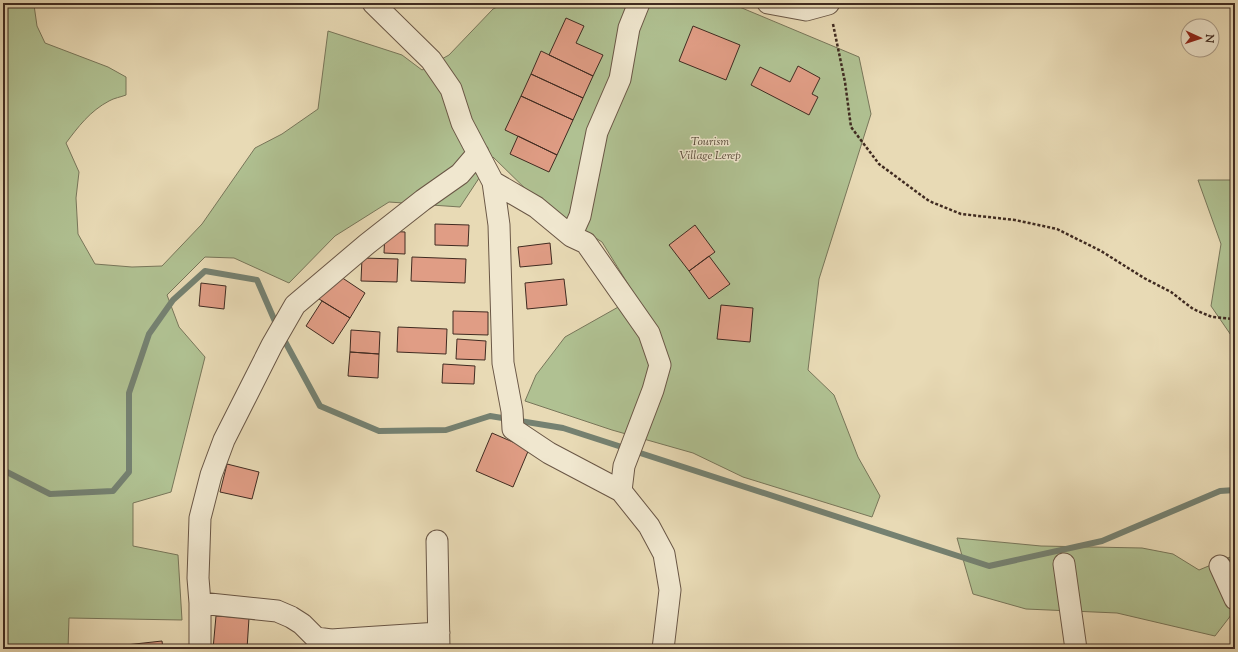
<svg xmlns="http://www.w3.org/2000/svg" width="1238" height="652" font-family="'Sorts Mill Goudy',serif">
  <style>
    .green { fill: #b0c192; stroke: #78765a }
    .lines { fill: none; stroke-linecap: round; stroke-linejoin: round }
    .stream { stroke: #758171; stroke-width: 6 }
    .building { fill: #e09d85; stroke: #402b21 }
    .street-casing { stroke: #6a5746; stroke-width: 23 }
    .path { stroke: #402b21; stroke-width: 2.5; stroke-dasharray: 3 2; stroke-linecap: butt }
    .street { stroke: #f0e7cf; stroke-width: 21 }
    .labels { text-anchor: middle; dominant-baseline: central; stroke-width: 3; stroke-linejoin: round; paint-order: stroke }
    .park-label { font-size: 12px; font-style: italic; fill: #564938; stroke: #f0e7cf }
  </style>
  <rect width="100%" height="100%" fill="#e8dab5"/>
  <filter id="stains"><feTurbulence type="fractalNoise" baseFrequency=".005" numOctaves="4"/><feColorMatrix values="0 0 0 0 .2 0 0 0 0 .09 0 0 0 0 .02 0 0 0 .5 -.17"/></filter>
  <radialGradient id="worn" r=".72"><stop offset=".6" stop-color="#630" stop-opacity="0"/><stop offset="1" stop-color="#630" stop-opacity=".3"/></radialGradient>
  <path class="green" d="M3,3H33L34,5L37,26L45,43L108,67L126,77V95C121,97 114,98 109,101C90,111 78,127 66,143L79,172L76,198L78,234L95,264L132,267L162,266L202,224L255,148L282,134L318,109L328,31L402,55L422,70L449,55L493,9L505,3H730L859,57L871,114L819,279L808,370L834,395L858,457L880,496L872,517L743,477L693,453L612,430L525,401L536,375L565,337L636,297L602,242L540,203L493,157L460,207L389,202L335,236L289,283L234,258L205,257L167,295L179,327L205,357L171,492L133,503V546L178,555L182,620L69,618L68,649H3Z
    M1198,180H1235V341L1211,306L1221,244Z
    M957,538L1041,546L1142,548L1173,554L1199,570L1235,555V610L1215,636L1117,613L1026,609L973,594Z"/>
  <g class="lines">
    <path class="stream" d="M282,336L320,406L379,431L446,430L490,416L563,428L989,566L1102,541L1220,491L1235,490
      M3,470L50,494L113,491L129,472V393L149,334L173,300L205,271L257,280L277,326"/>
  </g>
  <path class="building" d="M566,18L584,26L576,43L603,55L593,76L549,55Z
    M693,26L740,45L726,80L679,61Z
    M541,51L593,76L583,98L531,74Z
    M798,66L820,78L812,94L818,97L809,115L751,85L760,67L790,82Z
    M531,74L583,98L573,120L521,96Z
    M521,96L573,120L557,155L505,130Z
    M518,136L557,155L549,172L510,154Z
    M435,224L469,225L468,246L435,245Z
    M695,225L715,252L689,271L669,245Z
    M385,231L405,232V254L384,253Z
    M550,243L552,264L520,267L518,247Z
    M709,256L730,284L709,299L689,271Z
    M412,257L466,259L465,283L411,281Z
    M362,258L398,259L397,282L361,281Z
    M335,273L365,293L350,318L319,299Z
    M564,279L567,305L527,309L525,283Z
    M201,283L226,286L224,309L199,306Z
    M322,301L350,318L333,344L306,326Z
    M721,305L753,308L750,342L717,339Z
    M453,311L488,312V335L453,334Z
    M398,327L447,329L446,354L397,352Z
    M351,330L380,332L379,354L350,352Z
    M457,339L486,341L485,360L456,359Z
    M350,352L379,354L378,378L348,376Z
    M443,364L475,366L474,384L442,383Z
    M492,433L529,449L513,487L476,471Z
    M227,464L259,472L252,499L220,492Z
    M216,616L249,618L247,649H213Z
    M162,641L163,649H98V648Z"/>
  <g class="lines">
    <defs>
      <path id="street" d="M373,3L431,60L451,89L462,123L493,182L536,207L571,236L586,243L649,333L660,365L653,390L624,466L621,491L649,526L664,554L670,590L663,649
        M768,3L806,10L828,4L829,3
        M493,182L499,225L503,363L512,411L513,429L549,453L621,491
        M571,236L580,216L597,132L620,79L629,28L639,3
        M437,541L439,649
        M1064,564L1076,649
        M1220,566L1235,599
        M200,603L277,611L291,617L302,624L316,638L331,640L439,633
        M200,649V603L198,578L200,518L211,475L224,440L272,345L295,305L367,244L423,200L460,174L478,153"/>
    </defs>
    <use href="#street" class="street-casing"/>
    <path class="path" d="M833,24L845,82L851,127L879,164L929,201L961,214L1015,220L1057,229L1101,251L1144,278L1171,292L1193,309L1212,317L1235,319"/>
    <use href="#street" class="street"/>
  </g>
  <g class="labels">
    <g class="park-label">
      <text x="710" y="142">Tourism<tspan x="710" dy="14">Village Lerep</tspan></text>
    </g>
  </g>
  <rect width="1238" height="652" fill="none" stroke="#e8dab5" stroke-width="16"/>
  <rect x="4" y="4" width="1230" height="644" fill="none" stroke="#402b21" stroke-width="2"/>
  <rect x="8" y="8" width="1222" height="636" fill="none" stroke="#402b21"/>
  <g transform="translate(1200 38) rotate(93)"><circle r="19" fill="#f0e7cf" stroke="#aa9c89"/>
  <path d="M0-3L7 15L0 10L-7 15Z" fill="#8f2418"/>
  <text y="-6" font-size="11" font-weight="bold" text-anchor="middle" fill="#402b21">N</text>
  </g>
  <rect width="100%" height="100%" filter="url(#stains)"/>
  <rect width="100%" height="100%" fill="url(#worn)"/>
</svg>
